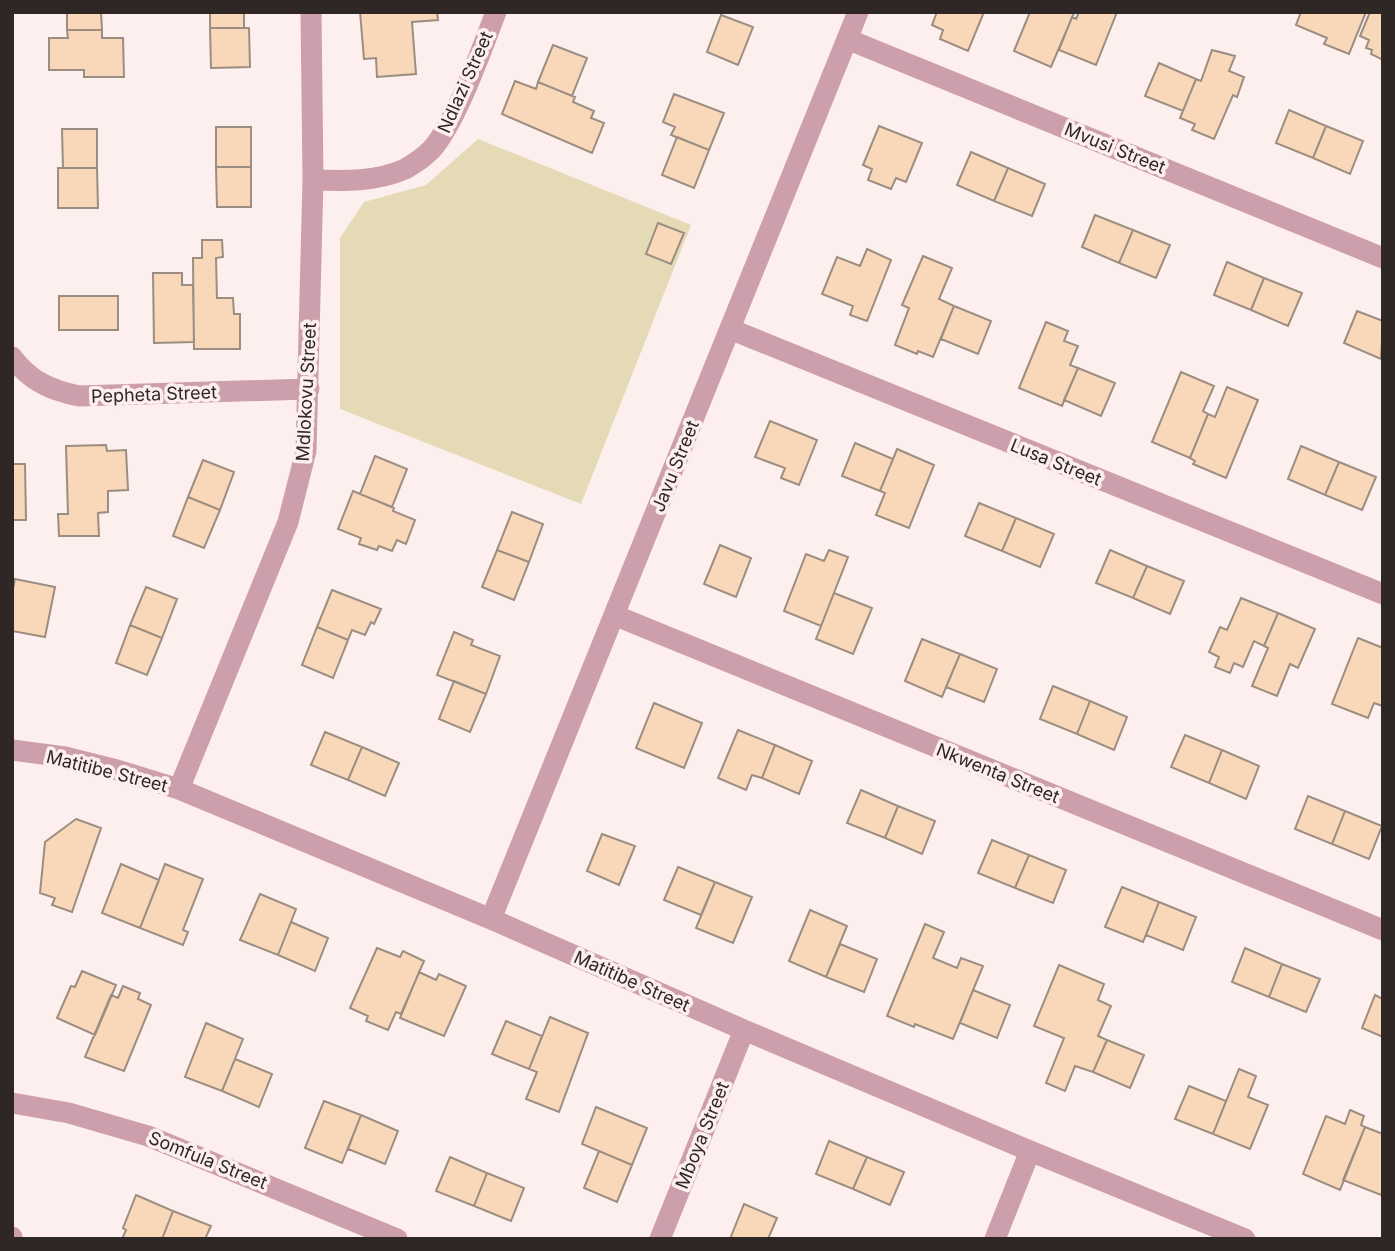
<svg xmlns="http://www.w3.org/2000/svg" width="1395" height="1251" font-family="Inter,sans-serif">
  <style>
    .green { fill: #e4dab6 }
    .building { fill: #f9d8ba; stroke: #9c8d81; stroke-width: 2 }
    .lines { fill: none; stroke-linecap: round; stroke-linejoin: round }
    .minor { stroke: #cd9fad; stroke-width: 21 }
    .labels { text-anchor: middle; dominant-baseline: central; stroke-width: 7; stroke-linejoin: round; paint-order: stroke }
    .street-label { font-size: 18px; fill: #2f2726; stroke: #fdefed }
  </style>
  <rect width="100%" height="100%" fill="#fdefed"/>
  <path class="green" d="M478,139L691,225L581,504L340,409V238L364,202L426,185Z"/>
  <path class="building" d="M67,12H101L102,30H67Z
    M210,12H244V28H210Z
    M360,12H437L438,20L412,22L416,74L377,77L376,58L364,59Z
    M937,12H984L968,51L940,39L943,30L932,25Z
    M1030,12L1074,13L1051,67L1014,51Z
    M1079,12H1117L1096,65L1059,50L1072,17L1076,19Z
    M1301,12H1366L1349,54L1324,44L1327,38L1296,25Z
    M1370,12H1383V60L1371,54L1372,50L1366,48L1369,40L1360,36Z
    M721,15L753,27L738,65L707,52Z
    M210,28H249L250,67L211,68Z
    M67,30H102V38H123L124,77H84V70H49V38H68Z
    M553,45L587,58L572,96L538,82Z
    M1212,50L1235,56L1229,71L1244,77L1237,97L1233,95L1214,139L1192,130L1195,124L1180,118L1196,79L1201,81Z
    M1159,63L1196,79L1183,111L1145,96Z
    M515,81L536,89L538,82L575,97L573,102L594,111L591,118L604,123L592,153L502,114Z
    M674,94L724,113L709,150L671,135L675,127L663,122Z
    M1289,110L1326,126L1313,158L1276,143Z
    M879,126L922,143L906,182L896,178L891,189L868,180L872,169L863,165Z
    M1326,126L1363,141L1350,174L1313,158Z
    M216,127H251V167H216Z
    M62,129H97V168H63Z
    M677,137L709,150L694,188L662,175Z
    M971,152L1008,168L994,201L957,185Z
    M216,167H251V207H217Z
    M58,168H97L98,208H58Z
    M1008,168L1045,184L1032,216L994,201Z
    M1095,215L1133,230L1119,263L1082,247Z
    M658,223L684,233L671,264L646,254Z
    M1133,230L1170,245L1156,278L1119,263Z
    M202,240H222L223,257L216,258L217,298H233L234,314H240V349H194L193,258H202Z
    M867,249L891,260L867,321L850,315L853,306L822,294L837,257L860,266Z
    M923,256L952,268L939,299L954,306L933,357L918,351L917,354L895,345L909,308L902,305Z
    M1227,262L1264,278L1251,310L1214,295Z
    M153,273H182V285H193L194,342L154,343Z
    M1264,278L1302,293L1288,326L1251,310Z
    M59,296H118V330H59Z
    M954,306L991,321L978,354L941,339Z
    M1357,311L1383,321L1381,359L1344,343Z
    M1046,322L1068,331L1064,341L1078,346L1070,365L1078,368L1062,406L1019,388Z
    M1078,368L1115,383L1101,416L1064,400Z
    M1181,372L1214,386L1203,411L1208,414L1190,458L1152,442Z
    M1227,387L1258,400L1226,478L1193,464L1195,461L1190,458L1208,414L1215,417Z
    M770,421L817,440L799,485L781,478L785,468L755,457Z
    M855,443L893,459L880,491L842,476Z
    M106,445L107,451L126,450L128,490L108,491V512L98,513L99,536H59L58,514H68L66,446Z
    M1301,446L1339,462L1325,495L1288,479Z
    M897,449L934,465L909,528L876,515L885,493L880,491Z
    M375,456L407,469L392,507L360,494Z
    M203,460L234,472L220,510L188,497Z
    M1339,462L1376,477L1362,510L1325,495Z
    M12,464H25L26,520H12Z
    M353,491L394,508L393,511L415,520L406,544L397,540L392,551L379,546L377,550L359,544L361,538L338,529Z
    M188,497L220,510L204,548L173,536Z
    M979,503L1016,518L1002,551L965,536Z
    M512,512L543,524L529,562L497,550Z
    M1016,518L1054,534L1040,567L1002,551Z
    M720,545L751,558L736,597L704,584Z
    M497,550L529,562L514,600L482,587Z
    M829,550L848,557L821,626L784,611L806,554L824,561Z
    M1110,550L1147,566L1133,598L1096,583Z
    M1147,566L1184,581L1170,614L1133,598Z
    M15,579L55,587L45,637L12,631V594Z
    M146,587L177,599L162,638L130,625Z
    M332,590L381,609L374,624L371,622L365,635L352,630L348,640L317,627Z
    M834,593L872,608L853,654L816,639Z
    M1241,598L1278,613L1264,646L1254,641L1243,667L1234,663L1230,673L1215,667L1219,657L1209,652L1220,627L1227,630Z
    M1278,613L1315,629L1298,668L1290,664L1277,696L1252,686L1268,648L1264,646Z
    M130,625L162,638L147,675L116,663Z
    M317,627L348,640L333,678L302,665Z
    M454,632L473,640L471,645L500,656L486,694L437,675Z
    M1358,638L1383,648V706L1374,703L1368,718L1332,704Z
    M922,639L960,654L942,697L905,681Z
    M960,654L997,669L984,702L946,687Z
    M454,681L486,694L470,732L439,719Z
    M1053,686L1090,701L1077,734L1040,719Z
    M1090,701L1127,717L1114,750L1077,734Z
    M654,703L702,723L684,768L636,748Z
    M738,730L775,745L762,778L752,775L746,790L718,778Z
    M325,732L362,747L348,780L311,765Z
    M1185,735L1222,750L1209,783L1171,767Z
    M775,745L812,761L799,794L762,778Z
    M362,747L399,763L385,796L348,780Z
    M1222,750L1259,766L1246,799L1209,783Z
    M861,790L898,806L885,838L847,823Z
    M1308,796L1345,811L1332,844L1295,829Z
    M898,806L935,821L922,854L885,838Z
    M1345,811L1382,826L1369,859L1332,844Z
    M76,819L101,828L72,912L52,905L55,898L40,893L45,842Z
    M602,834L635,846L619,885L587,871Z
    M992,840L1029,855L1015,888L978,873Z
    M1029,855L1066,870L1053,903L1015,888Z
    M121,864L159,880L140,928L102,913Z
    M165,864L203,879L183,930L188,932L183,945L140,928Z
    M678,867L715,882L701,915L664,900Z
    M715,882L752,897L733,943L696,928Z
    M1122,887L1159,902L1143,942L1105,927Z
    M260,894L296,909L278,955L240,940Z
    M1159,902L1196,917L1183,950L1146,935Z
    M810,910L847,926L826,977L789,961Z
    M291,922L328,938L315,971L278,955Z
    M925,924L944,932L933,958L957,968L961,958L983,966L953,1039L915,1024L914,1027L887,1016Z
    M840,944L877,959L864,992L826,977Z
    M377,948L400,957L403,951L424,961L401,1014L396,1012L388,1030L366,1021L368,1016L350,1008Z
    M1245,948L1282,964L1269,997L1232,982Z
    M1282,964L1320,979L1306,1012L1269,997Z
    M1059,965L1104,984L1098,1000L1111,1006L1098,1036L1107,1040L1093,1072L1075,1066L1065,1091L1046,1083L1064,1038L1034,1026Z
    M82,971L116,985L95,1035L57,1018L71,986L75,987Z
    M419,972L436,980L439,974L466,986L444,1036L400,1018Z
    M123,986L140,993L138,999L151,1005L124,1071L85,1057L111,995L118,998Z
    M973,990L1010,1005L997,1038L960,1023Z
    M1375,995L1383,999V1037L1362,1028Z
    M550,1017L588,1033L559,1112L526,1099L537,1072L529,1069Z
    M506,1021L542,1036L529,1069L492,1054Z
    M206,1023L243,1039L222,1091L185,1077Z
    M1107,1040L1144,1055L1130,1088L1093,1072Z
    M235,1059L272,1074L259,1107L222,1091Z
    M1239,1069L1256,1076L1248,1097L1268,1105L1250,1149L1213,1134Z
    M1189,1086L1226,1101L1213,1134L1175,1119Z
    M324,1101L361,1115L342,1163L305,1148Z
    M596,1107L647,1128L632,1165L582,1144Z
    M1350,1110L1364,1116L1361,1125L1365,1127L1340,1190L1303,1174L1326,1116L1345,1124Z
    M361,1115L398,1131L385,1164L348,1149Z
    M1365,1127L1383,1134V1190L1381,1195L1343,1180Z
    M829,1141L867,1157L853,1189L816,1174Z
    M599,1151L632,1165L617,1202L584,1188Z
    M450,1157L487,1173L474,1206L436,1191Z
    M867,1157L904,1172L890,1205L853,1189Z
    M487,1173L524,1188L511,1221L474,1206Z
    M136,1195L173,1211L162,1239H122L126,1230L123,1228Z
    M744,1204L777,1218L768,1239H730Z
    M173,1211L211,1226L205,1239H162Z"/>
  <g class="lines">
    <path class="minor" d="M847,39L1383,258
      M313,180C344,181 376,182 405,169C414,164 424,157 431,150C456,123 482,48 496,12
      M730,329L1383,594
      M12,357C30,381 50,390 79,396L309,389
      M614,615L1383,930
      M12,750L65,757L117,770L179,789L491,919L744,1030L1030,1151L1245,1239
      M179,789L288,522L306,451L313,180L311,12
      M491,919L858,12
      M12,1103L69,1113L148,1136L397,1239
      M12,1237V1239
      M660,1239L744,1030
      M995,1239L1030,1151"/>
  </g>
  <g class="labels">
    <g class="street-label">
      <text transform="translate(465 82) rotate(-66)">Ndlazi Street</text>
      <text transform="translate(1115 148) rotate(22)">Mvusi Street</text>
      <text transform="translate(306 392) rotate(-87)">Mdlokovu Street</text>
      <text transform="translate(154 394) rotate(-2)">Pepheta Street</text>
      <text transform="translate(1056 462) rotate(22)">Lusa Street</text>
      <text transform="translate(675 466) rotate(-68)">Javu Street</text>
      <text transform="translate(107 771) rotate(14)">Matitibe Street</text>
      <text transform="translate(998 773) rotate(22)">Nkwenta Street</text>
      <text transform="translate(632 981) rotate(24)">Matitibe Street</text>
      <text transform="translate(702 1135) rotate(-68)">Mboya Street</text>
      <text transform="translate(208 1160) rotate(22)">Somfula Street</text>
    </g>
  </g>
  <rect width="1395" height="1251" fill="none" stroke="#2f2726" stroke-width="28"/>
</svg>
